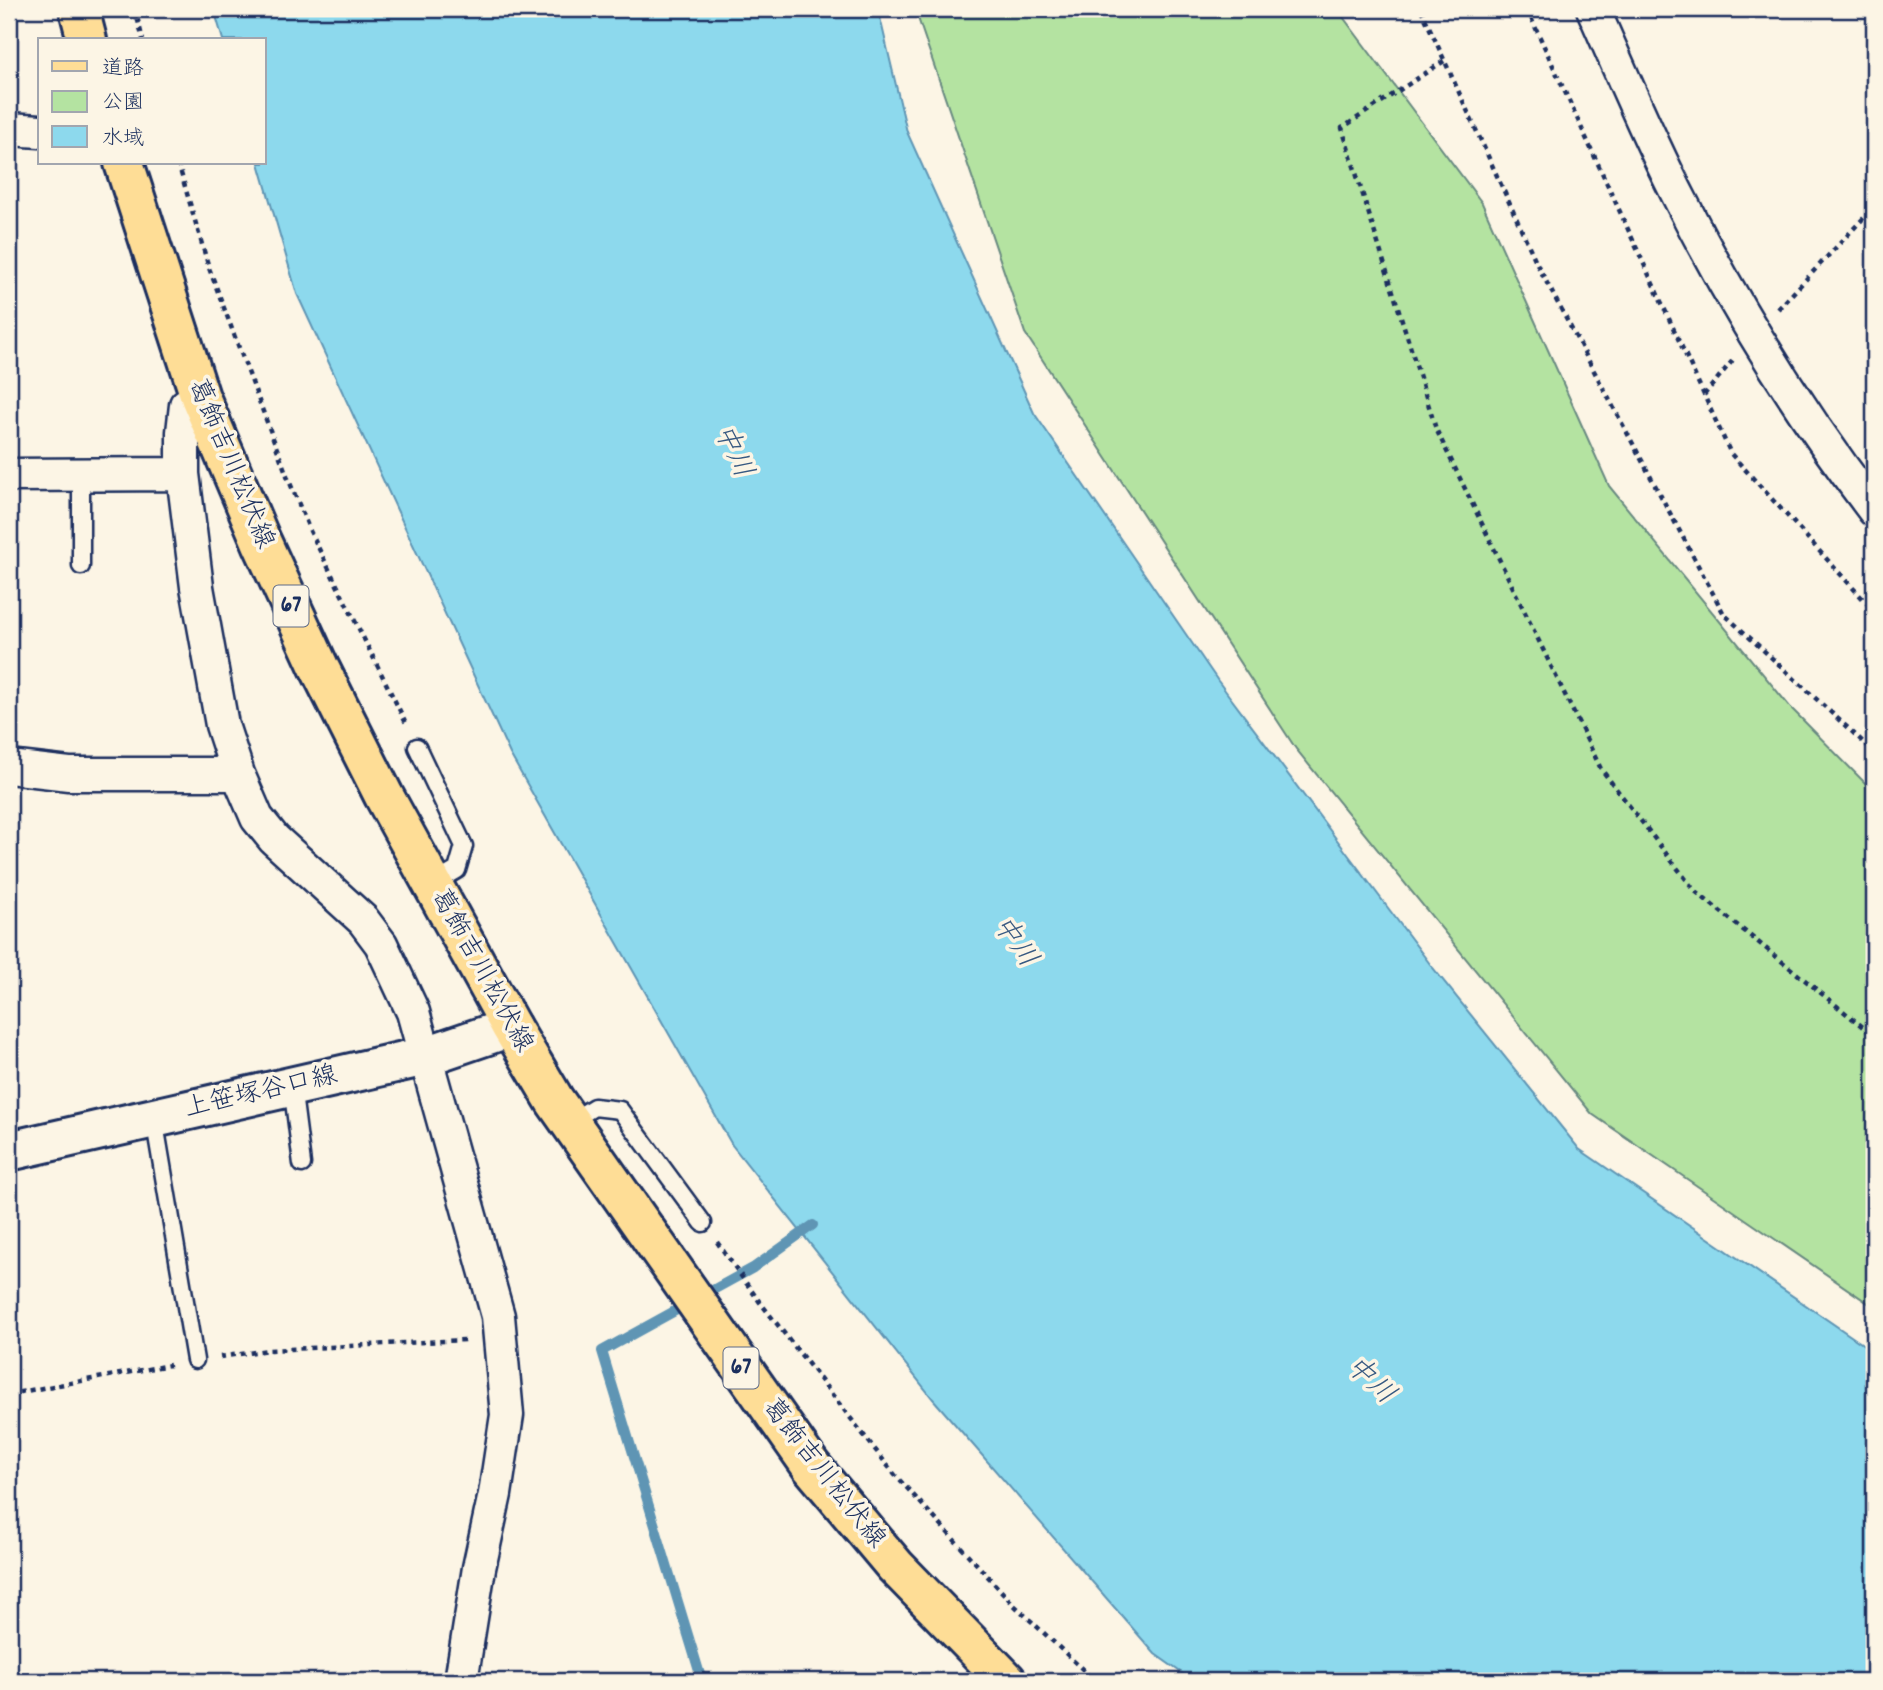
<svg xmlns="http://www.w3.org/2000/svg" width="1883" height="1690" font-family="Dekko,'Klee One',sans-serif">
  <style>
    .green { fill: #b4e3a1; stroke: #688980; stroke-width: 2 }
    .water { fill: #8dd9ed; stroke: #5f95b4; stroke-width: 2 }
    .lines { fill: none; stroke-linecap: round; stroke-linejoin: round }
    .stream { stroke: #5f95b4; stroke-width: 10 }
    .lane-casing { stroke: #1b2f5e; stroke-width: 21 }
    .street-casing { stroke: #1b2f5e; stroke-width: 37 }
    .secondary-casing { stroke: #1b2f5e; stroke-width: 44 }
    .primary-casing { stroke: #1b2f5e; stroke-width: 44 }
    .path { stroke: #1b2f5e; stroke-width: 4.5; stroke-dasharray: 5 5; stroke-linecap: butt }
    .lane { stroke: #fcf5e5; stroke-width: 16 }
    .street { stroke: #fcf5e5; stroke-width: 32 }
    .secondary { stroke: #fcf5e5; stroke-width: 38 }
    .primary { stroke: #fedd96; stroke-width: 38 }
    .labels { text-anchor: middle; dominant-baseline: central; stroke-width: 7; stroke-linejoin: round; paint-order: stroke }
    .shield { fill: #fcf5e5; stroke: #5e6a86; stroke-width: 2 }
    .shield-label { font-size: 24px; font-weight: bold; fill: #1b2f5e }
    .street-label { font-size: 26px; fill: #1b2f5e; stroke: #fcf5e5 }
    .water-label { font-size: 28px; font-style: italic; fill: #385a82; stroke: #fcf5e5 }
  </style>
  <rect width="100%" height="100%" fill="#fcf5e5"/>
  <filter id="ink" filterUnits="userSpaceOnUse"><feTurbulence type="fractalNoise" baseFrequency=".0143" numOctaves="2"/><feDisplacementMap in="SourceGraphic" scale="14" xChannelSelector="R" yChannelSelector="G"/><feConvolveMatrix kernelMatrix="1 2 1 2 8 2 1 2 1" color-interpolation-filters="sRGB"/></filter>
  <g filter="url(#ink)">
    <path class="green" d="M915,9H1337L1482,203L1609,486L1790,707L1874,792V1307L1592,1114L1296,749L1025,333Z"/>
    <path class="water" d="M214,9H878L907,132L1034,413L1218,681L1433,968L1579,1149L1874,1352V1681H1193L1155,1654L933,1399L732,1145L510,754L297,294L259,163H264V40H223Z"/>
    <g class="lines">
      <path class="stream" d="M702,1681L602,1351L753,1268L813,1225"/>
      <defs>
        <path id="lane" d="M81,566V475
          M417,747L464,846L457,870L433,884
          M292,1086L302,1164
          M154,1118L195,1360
          M570,1122L594,1107L620,1110L703,1223"/>
        <path id="street" d="M1593,9C1622,74 1649,140 1682,203C1736,310 1801,414 1874,510
          M9,129L40,131
          M200,397L186,405L183,432V474L197,587L222,725L238,774L257,818L274,839L363,920L381,944L413,1012L498,1316L507,1415L495,1494L479,1568L461,1681
          M9,475L183,474
          M9,767L69,774H238"/>
        <path id="secondary" d="M9,1151L426,1056L511,1027"/>
        <path id="primary" d="M79,9L87,40
          M124,163L200,397L262,543L319,667L384,796L511,1027L555,1101L811,1466L895,1566L1007,1681"/>
      </defs>
      <use href="#lane" class="lane-casing"/>
      <use href="#street" class="street-casing"/>
      <use href="#secondary" class="secondary-casing"/>
      <use href="#primary" class="primary-casing"/>
      <path class="path" d="M135,9L143,40
        M1421,9L1539,268L1724,614L1874,752
        M1527,9L1731,454L1874,611
        M1444,61L1342,128L1436,429L1601,769L1695,891L1874,1036
        M178,163L209,268L288,478L310,531L407,725
        M1778,309L1874,207
        M1704,395L1733,360
        M717,1242L759,1301L895,1475L1014,1605L1095,1681
        M220,1357L268,1350L466,1340
        M9,1394L170,1365"/>
      <use href="#lane" class="lane"/>
      <use href="#street" class="street"/>
      <use href="#secondary" class="secondary"/>
      <use href="#primary" class="primary"/>
    </g>
  </g>
  <g class="labels">
    <g class="shield">
      <rect x="273.5" y="585.5" width="35" height="41" rx="5"/>
      <rect x="723.5" y="1347.5" width="35" height="41" rx="5"/>
    </g>
    <g class="shield-label">
      <text x="291" y="606">67</text>
      <text x="741" y="1368">67</text>
    </g>
    <g class="street-label">
      <text transform="translate(230 464) rotate(67)">葛飾吉川松伏線</text>
      <text transform="translate(481 971) rotate(61)">葛飾吉川松伏線</text>
      <text transform="translate(261 1093) rotate(-13)">上笹塚谷口線</text>
      <text transform="translate(823 1474) rotate(52)">葛飾吉川松伏線</text>
    </g>
    <g class="water-label">
      <text transform="translate(731 452) rotate(65)">中川</text>
      <text transform="translate(1013 943) rotate(55)">中川</text>
      <text transform="translate(1369 1382) rotate(43)">中川</text>
    </g>
  </g>
  <rect width="1883" height="1690" fill="none" stroke="#fcf5e5" stroke-width="35"/>
  <rect x="18" y="18" width="1848" height="1655" fill="none" stroke="#1b2f5e" stroke-width="2.5" filter="url(#ink)"/>
  <rect x="38" y="38" width="228" height="126" fill="#fcf5e5" stroke="#a2a6af" stroke-width="2"/>
  <rect x="52" y="61" width="35" height="10" fill="#fedd96" stroke="#a2a6af" stroke-width="2"/>
  <text x="102" y="74" font-size="21" fill="#1b2f5e">道路</text>
  <rect x="52" y="91" width="35" height="21" fill="#b4e3a1" stroke="#a2a6af" stroke-width="2"/>
  <text x="102" y="108" font-size="21" fill="#1b2f5e">公園</text>
  <rect x="52" y="126" width="35" height="21" fill="#8dd9ed" stroke="#a2a6af" stroke-width="2"/>
  <text x="102" y="144" font-size="21" fill="#1b2f5e">水域</text>
</svg>
